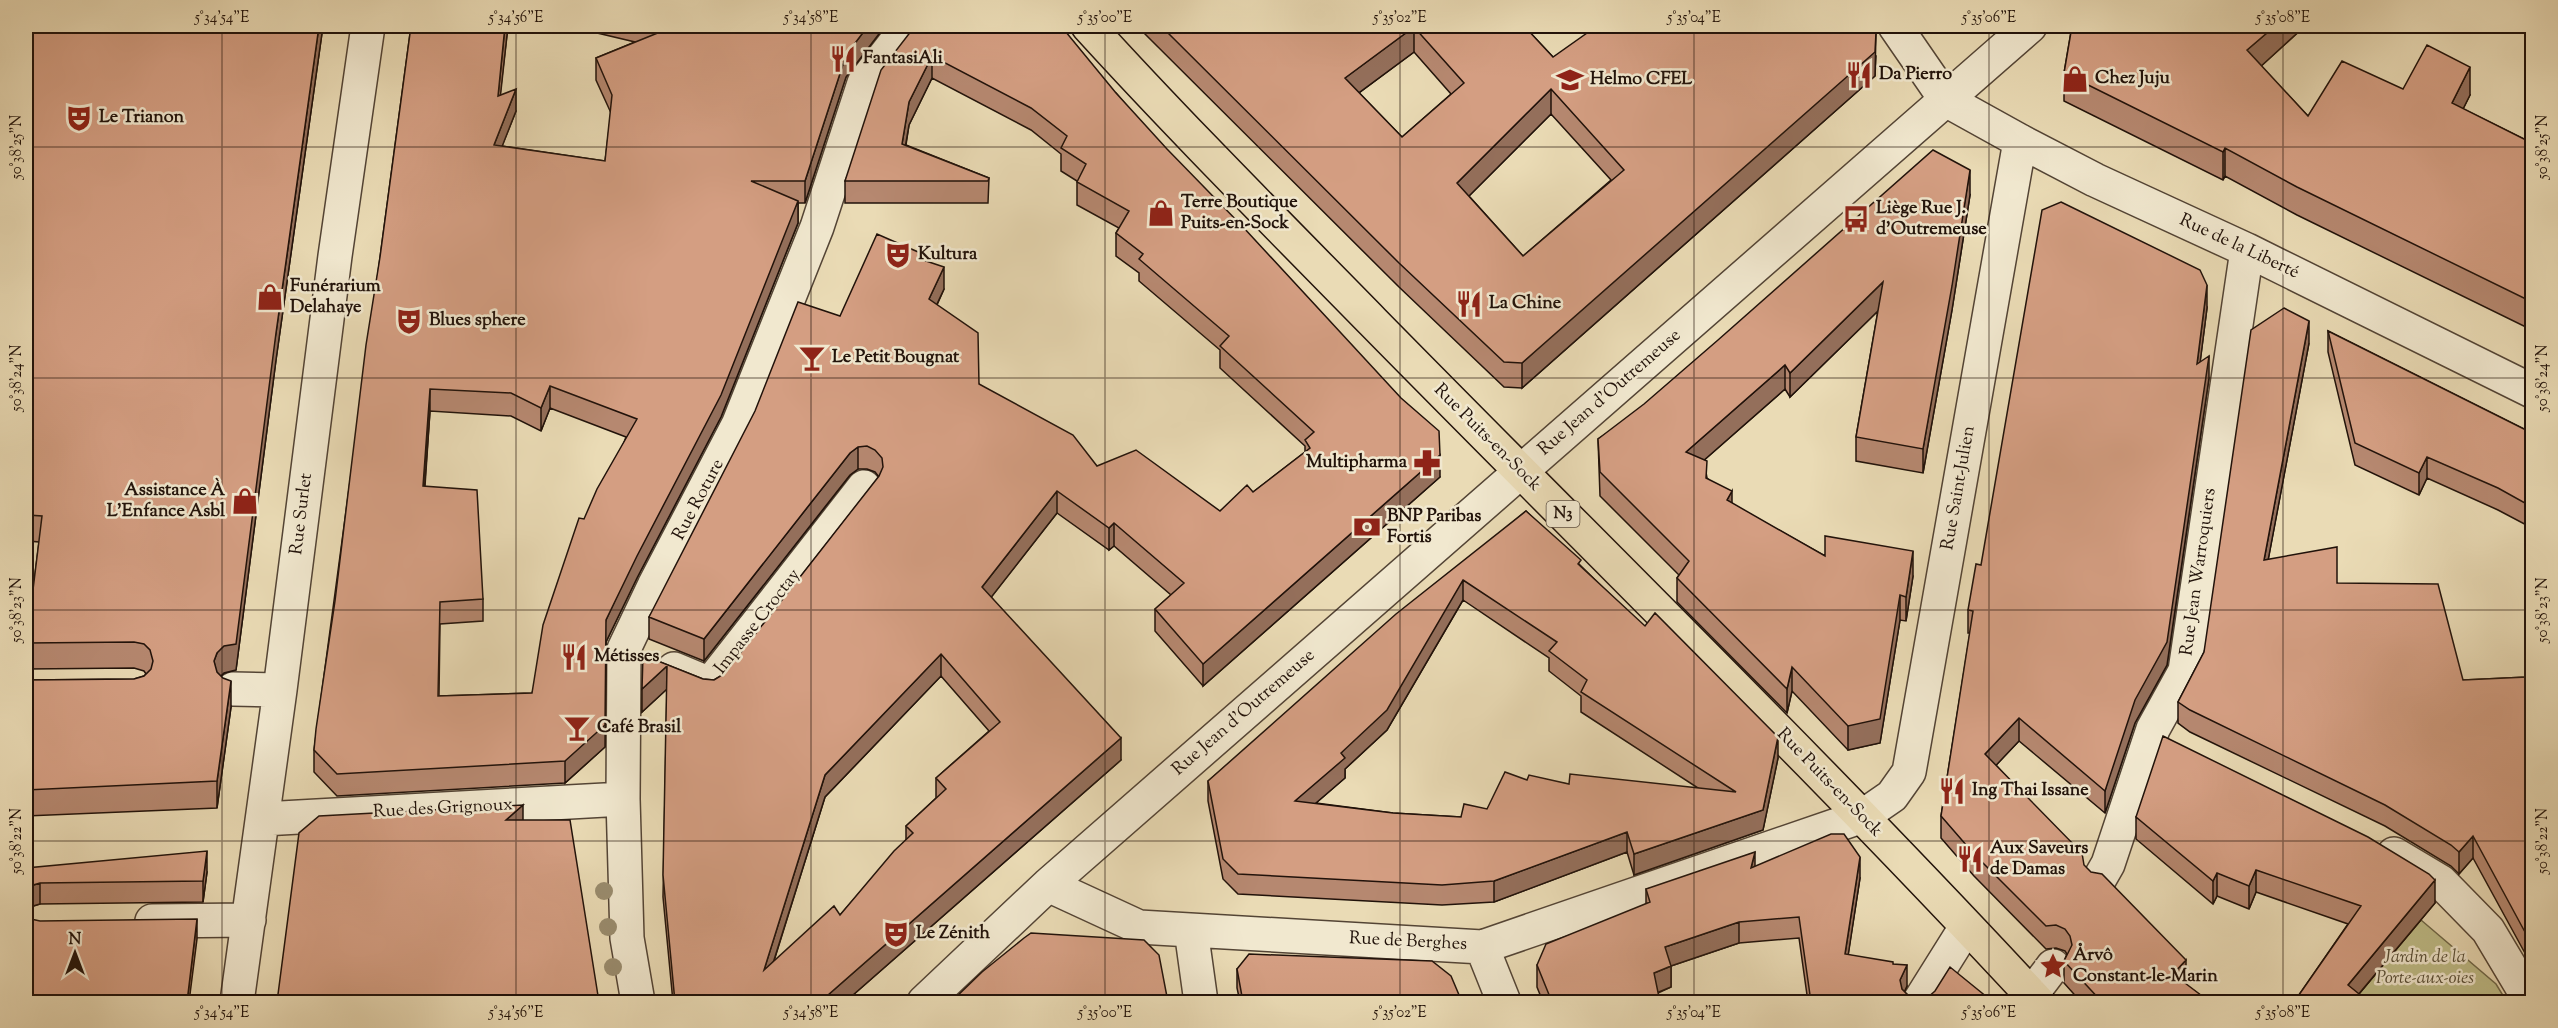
<svg xmlns="http://www.w3.org/2000/svg" width="2558" height="1028" font-family="'Sorts Mill Goudy',serif">
  <style>
    .green { fill: #bfbd88; stroke: #706849; stroke-width: 1.5 }
    .lines { fill: none; stroke-linecap: round; stroke-linejoin: round }
    .minor-casing { stroke: #534435; stroke-width: 36 }
    .major-casing { stroke: #21120a; stroke-width: 36 }
    .minor { stroke: #f1e8cf; stroke-width: 33 }
    .major { stroke: #eadbb5; stroke-width: 33 }
    .tree { fill: #9a8d6f }
    .wall { fill: #b68870; stroke: #21120a; stroke-width: 1.5; fill-rule: evenodd }
    .shaded-wall { fill: #946f5b; stroke: #21120a; stroke-width: 1.5 }
    .building { fill: #d49e82; stroke: #21120a; stroke-width: 1.5; fill-rule: evenodd }
    .ticks { fill: none; stroke: #21120a; stroke-width: 1.5; stroke-opacity: 0.45 }
    .labels { text-anchor: middle; dominant-baseline: central; stroke-width: 5; stroke-linejoin: round; paint-order: stroke }
    .shield { fill: #f1e8cf; stroke: #5f5245; stroke-width: 1.5 }
    .shield-label { font-size: 16px; font-weight: bold; fill: #21120a }
    .poi-label { font-size: 18px; font-weight: bold; fill: #21120a; stroke: #f1e8cf; text-anchor: start }
    .street-label { font-size: 18px; fill: #21120a; stroke: #f1e8cf }
    .park-label { font-size: 18px; font-style: italic; fill: #584e36; stroke: #f1e8cf }
    .neatline { fill: none; stroke: #21120a; stroke-width: 2 }
    .ticks-label { font-size: 15px; text-anchor: middle; fill: #21120a }
  </style>
  <rect width="100%" height="100%" fill="#eadbb5"/>
  <filter id="stains"><feTurbulence type="fractalNoise" baseFrequency=".00333" numOctaves="4"/><feColorMatrix values="0 0 0 0 .2 0 0 0 0 .09 0 0 0 0 .02 0 0 0 .5 -.17"/></filter>
  <radialGradient id="worn" r=".72"><stop offset=".6" stop-color="#630" stop-opacity="0"/><stop offset="1" stop-color="#630" stop-opacity=".3"/></radialGradient>
  <path class="green" d="M2421,920L2496,984L2507,1002H2352Z"/>
  <g class="lines">
    <defs>
      <path id="minor" d="M1895,26L1946,100L2020,141L2095,180L2247,250L2532,391
        M674,669L710,684L864,487
        M233,689L280,690
        M263,819L623,799
        M2394,854L2441,882L2488,930L2531,1002
        M2100,878L2108,864L2153,729L2185,671L2247,250
        M1048,885L1139,927L1482,947L1863,816L1892,796L1909,772L2020,141
        M152,921L249,920
        M1191,930L1201,1002
        M1482,947L1504,1002
        M2031,995L2053,966
        M237,1002L280,690L335,256L368,26
        M638,1002L627,938L623,799L624,649L654,586L738,425L817,227L864,83L908,26
        M924,1002L1048,885L2030,26
        M1919,1002L1966,927"/>
      <path id="major" d="M1088,26C1180,127 1277,224 1373,322C1595,548 1823,770 2038,1002"/>
    </defs>
    <use href="#minor" class="minor-casing"/>
    <use href="#major" class="major-casing"/>
    <use href="#minor" class="minor"/>
    <use href="#major" class="major"/>
  </g>
  <g class="tree">
    <circle cx="604" cy="891" r="9"/>
    <circle cx="608" cy="927" r="9"/>
    <circle cx="613" cy="967" r="9"/>
  </g>
  <path class="wall" d="M26,26H323L276,360L236,670L224,673L221,676L231,707L217,808L26,816V680L134,679L144,676L146,674L144,671L134,668L27,669L26,649V606H31L39,542L28,541V515L30,496L26,495Z
    M411,26H508L500,95L516,111L502,146L605,161L611,113L596,80V58L635,42L572,27L571,26H885L846,77L805,203H798V223L721,417L637,578L606,642L605,747L565,783L337,796L314,772V750ZM550,408L626,437L532,693L439,696L440,624L483,621V599L425,486L430,411L511,416L541,431Z
    M915,26L1116,93L1440,477L1203,686L1155,631V609L1171,595L1114,546L1109,550L1057,513L991,597L1121,760L845,1002H673L663,897L667,689L642,712L643,655L703,679L714,680L724,674L879,477L875,472L867,469H858L850,475L704,661L649,639V617L840,316L925,261L944,289L937,305L979,384L1097,466L1220,511L1253,492L1305,452V446L1220,368V350L1139,281V273L1116,256V233L1119,228L1077,205V181L1061,171V154L1031,130L932,78L909,125L906,145L989,178L988,203H845V181ZM941,676L989,731L936,778V798L906,826V840L840,915L774,961L825,797Z
    M1137,26H1524L1553,57L1876,56L1875,76L1522,388L1504,387L1399,287L1151,40ZM1414,52L1451,94L1402,137L1359,93ZM1551,114L1611,180L1523,256L1469,196Z
    M2072,26H2305L2261,66L2308,116L2403,89L2470,95L2463,109L2532,143V330L2297,215L2225,176L2223,180L2064,101V73Z
    M2518,26H2532V42Z
    M1970,195L1952,310L1923,473L1856,461V437L1878,311L1790,397L1785,389L1704,460L1707,478L1732,504L1825,556L1913,576L1906,621L1900,620L1880,743L1848,750L1792,691L1787,713L1677,602V578L1679,575L1600,496L1598,439Z
    M2207,308L2200,362L2209,378L2167,665L2135,723L2105,813L2019,741L1996,765L2186,982L2185,984L2210,1002H2081L2064,983V961L2067,954L2065,951L2056,948L2046,949L1974,876L1941,838V816L1970,633H1968V610Z
    M2328,331L2532,433V528L2498,510L2427,478L2419,495L2355,465L2328,352Z
    M2309,343L2268,560L2337,583L2463,680L2527,677L2532,668V966L2473,858L2459,874L2451,866L2385,826L2190,732L2178,723V702L2204,652Z
    M1526,511L1581,566L1778,758L1763,830L1634,875L1627,852L1494,902L1442,905L1238,894L1223,879L1208,801V781ZM1463,600L1549,658V671L1581,696V712L1698,788L1569,784L1527,780L1487,809L1461,817L1393,813L1316,803L1345,778V769L1387,730Z
    M2136,817L2435,903L2359,994L2294,1002L2348,924L2256,892L2249,909L2217,896L2213,904L2136,839Z
    M1755,867L1860,878L1848,955L1893,964L1907,986L1904,992L1909,996L1918,1000L1993,1002H1808L1799,938L1739,943L1671,966V987L1658,993L1660,1002H1543L1537,987V965L1646,904V889Z
    M26,868L207,872L203,902L40,904L30,907L26,912Z
    M1237,969L1462,1002H1240L1237,988Z"/>
  <path class="shaded-wall" d="M319,26H323L276,360L236,670L224,673L217,680L214,661L217,653L276,333Z
    M505,26H508L498,118V96Z
    M868,26H885L846,77L805,203V181L846,55Z
    M2275,26H2305L2247,79V50Z
    M1414,27V52L1345,103V78Z
    M1876,32L1875,76L1522,388V363Z
    M932,56V78L909,125L902,166V144L909,102Z
    M2470,67V95L2452,131V103Z
    M516,89V111L494,167V145Z
    M1551,89V114L1457,208V183Z
    M2225,148V176L2223,180V152Z
    M1970,170V195L1952,310L1923,473V449Z
    M798,201V223L721,417L637,578L606,642L605,747L565,783V761L606,620Z
    M944,267V289L929,321V299Z
    M1883,282V306L1790,397V373Z
    M2207,285V308L2197,387V364Z
    M2309,321V343L2264,582V560Z
    M2209,356V378L2167,665L2135,723L2105,813V791Z
    M1785,365V389L1686,476V452Z
    M550,386V408L541,431V408Z
    M430,389V411L423,508V486Z
    M858,447V469L850,475L704,661V639L850,453Z
    M1440,455V477L1203,686V664Z
    M2427,457V478L2419,495V473Z
    M1057,491V513L982,609V587Z
    M1732,491V516L1727,500Z
    M1114,523V546L1109,550V528Z
    M1913,551V576L1906,621V597Z
    M1463,580V600L1387,730L1345,769V778L1295,821V801L1341,753Z
    M1900,595V620L1880,743L1848,750V726Z
    M941,654V676L825,797L764,992V970L825,775Z
    M667,666V689L642,712V689Z
    M1792,667V691L1787,713V689Z
    M231,681V707L217,808V781Z
    M2019,718V741L1985,777V754Z
    M1778,737V758L1763,830L1634,875V854L1763,810Z
    M1121,738V760L845,1002H820Z
    M523,805V823L506,820Z
    M1627,832V852L1494,902V881Z
    M2473,836V858L2459,874V852Z
    M207,851V872L203,902V881Z
    M1755,852V873L1751,868Z
    M1860,857V878L1845,976V954Z
    M2256,870V892L2249,909V886Z
    M2217,873V896L2213,904V881Z
    M2435,880V903L2352,1002L2348,985Z
    M40,883V904L30,907L26,912V891L30,886Z
    M197,919V939L189,1002H187Z
    M1739,922V943L1665,968V947Z
    M2186,960V982L2173,997V974Z
    M1907,965V986L1900,1001V980Z
    M1671,966V987L1654,994V973Z"/>
  <path class="building" d="M26,26H319L276,333L236,644L224,646L217,653L214,661L217,672L223,678L231,681L217,781L26,790V680L134,679L144,676L151,669L153,661L150,650L144,644L134,642L27,643L26,606H31L42,516L28,515L33,470L26,469Z
    M411,26H505L498,96L516,89L494,145L605,161L612,95L596,58L670,28L658,26H868L846,55L805,181H751L798,201L721,395L637,556L606,620L605,725L565,761L337,774L314,750L316,729L335,601L366,345L380,257ZM550,386L637,419L597,489L584,519L579,518L543,625L532,693L438,696L440,602L483,599L477,490L423,486L430,389L511,393L541,408Z
    M915,26H1061L1116,93L1167,149L1243,227L1401,398L1439,431L1440,455L1203,664L1155,609L1184,583L1114,523L1109,528L1057,491L982,587L1121,738L820,1002H675L663,875L667,666L642,689L643,655L703,679L714,680L724,674L879,476L883,467L882,458L875,450L867,446L858,447L850,453L704,639L649,617L755,411L798,302L840,316L877,234L925,255L923,260L944,267L929,299L978,333L979,384L1073,435L1097,466L1136,450L1220,511L1247,485L1253,492L1310,448L1305,440L1314,432L1220,346L1229,336L1139,259L1143,254L1116,233L1129,211L1077,182L1086,164L1061,148L1067,136L1031,108L932,56L909,102L902,144L989,178L988,181H845L881,70ZM941,654L1000,722L936,778L946,789L906,826L913,833L894,851L840,915L834,906L764,970L825,775Z
    M1161,26H1524L1553,57L1597,26H1873L1876,32L1875,52L1522,363L1504,362L1399,263ZM1414,27L1464,83L1402,137L1345,78ZM1551,89L1624,170L1523,256L1457,183Z
    M2072,26H2275L2247,50L2308,116L2342,61L2403,89L2427,45L2470,67L2452,103L2532,143V302L2297,187L2225,148L2223,152L2064,73Z
    M1933,150L1970,170L1952,286L1923,449L1856,437L1883,282L1790,373L1785,365L1686,452L1707,461L1706,478L1732,491L1727,500L1825,556V536L1913,551L1906,597L1900,595L1880,719L1848,726L1792,667L1787,689L1677,578L1689,561L1600,472L1598,439L1644,404L1718,340Z
    M2061,202L2200,270L2207,285L2197,364L2209,356L2167,642L2135,700L2105,791L2019,718L1985,754L2082,853L2084,865L2091,872L2102,874L2186,960L2173,974L2210,1002H2102L2064,961L2072,945L2070,936L2065,929L2056,925L2046,926L1974,854L1941,816L1973,611L1968,610L1976,564L1981,565L2042,210Z
    M2284,308L2309,321L2264,560L2337,547V583L2438,584L2463,680L2527,677L2532,668V945L2473,836L2459,852L2451,845L2385,805L2190,710L2178,702L2204,652L2251,330Z
    M2328,331L2532,433V507L2498,488L2427,457L2419,473L2355,443Z
    M1526,511L1581,560L1578,564L1645,626L1655,613L1778,737L1763,810L1634,854L1627,832L1494,881L1442,885L1238,874L1223,859L1208,781L1396,614ZM1463,580L1557,642L1549,651L1587,680L1581,692L1736,792L1570,774L1569,784L1529,775L1527,780L1505,772L1487,809L1464,804L1461,817L1393,813L1295,801L1345,758L1341,753L1387,710Z
    M2163,736L2368,837L2429,874L2435,880L2348,985L2369,1002H2294L2361,906L2256,870L2249,886L2217,873L2213,881L2136,817Z
    M523,805L506,820H570L599,1002H277L299,833L319,816Z
    M1831,834H1844L1860,857L1845,954L1893,962V964L1907,965L1900,980L1902,989L1909,996L1918,1000L1927,998L1935,991L1950,967L1993,1002H1811L1799,917L1739,922L1665,947L1671,966L1654,973L1660,1002H1552L1537,965L1546,944L1650,902L1646,889L1755,852L1751,868Z
    M207,851L203,881L40,883L30,886L26,891V868Z
    M26,913L31,919L40,921L197,919L187,1002H26Z
    M1031,933L1144,940L1159,955L1168,1002H951L982,972L1024,938Z
    M1249,954L1432,961L1451,976L1462,1002H1243L1237,969Z"/>
  <path class="ticks" d="M222,26V1002M516,26V1002M811,26V1002M1105,26V1002M1400,26V1002M1694,26V1002M1989,26V1002M2283,26V1002M26,147H2532M26,378H2532M26,610H2532M26,841H2532"/>
  <defs>
    <symbol id="restaurant-bare" viewBox="-9 -9 18 18"><path d="M-5-6h1v4h1v-4h1v4h1v-4h1v5L-1.5 .5V6h-2V.5L-5-1ZM5-6V6H3V1.5H1.5Q1.5-4 5-6Z" fill="#8f2418" stroke="#f1e8cf" stroke-width="2.5" paint-order="stroke"/></symbol>
    <symbol id="shop-bare" viewBox="-9 -9 18 18"><path d="M-5-2.5h2.3a2.7 3.5 0 0 1 5.4 0H5L5.5 6h-11ZM-1.5-2.5h3a1.5 2.3 0 0 0-3 0Z" fill="#8f2418" stroke="#f1e8cf" stroke-width="2.5" paint-order="stroke"/></symbol>
    <symbol id="university-bare" viewBox="-9 -9 18 18"><path d="M0-5L7-2L0 1L-7-2ZM-4 1L0 2.5L4 1V4Q0 6-4 4Z" fill="#8f2418" stroke="#f1e8cf" stroke-width="2.5" paint-order="stroke"/></symbol>
    <symbol id="theatre-bare" viewBox="-9 -9 18 18"><path d="M-5-5.5Q0-4 5-5.5V0Q5 5 0 6Q-5 5-5 0ZM-3.3-2.5H-1v1.5H-3.3ZM1-2.5H3.3v1.5H1ZM-2.8 1Q0 5.5 2.8 1Z" fill="#8f2418" stroke="#f1e8cf" stroke-width="2.5" paint-order="stroke"/></symbol>
    <symbol id="bus-bare" viewBox="-9 -9 18 18"><path d="M-5-6H5V4H4V6H2V4H-2V6H-4V4H-5ZM-3.5-4V0h7V-4ZM-3.5 1.2v1.5H-2V1.2ZM2 1.2v1.5H3.5V1.2Z" fill="#8f2418" stroke="#f1e8cf" stroke-width="2.5" paint-order="stroke"/></symbol>
    <symbol id="bar-bare" viewBox="-9 -9 18 18"><path d="M-6-5H6L.8 .8V4.5H3.5V6h-7V4.5H-.8V.8Z" fill="#8f2418" stroke="#f1e8cf" stroke-width="2.5" paint-order="stroke"/></symbol>
    <symbol id="pharmacy-bare" viewBox="-9 -9 18 18"><path d="M-2-6h4v4h4v4h-4v4h-4v-4h-4v-4h4Z" fill="#8f2418" stroke="#f1e8cf" stroke-width="2.5" paint-order="stroke"/></symbol>
    <symbol id="bank-bare" viewBox="-9 -9 18 18"><path d="M-6-4H6V4H-6ZM0-2.3a2.3 2.3 0 1 0 0 4.6a2.3 2.3 0 1 0 0-4.6Z" fill="#8f2418" stroke="#f1e8cf" stroke-width="2.5" paint-order="stroke"/></symbol>
    <symbol id="sight-bare" viewBox="-9 -9 18 18"><path d="M0-6L1.8-2.2L6-1.7L2.9 1.2L3.7 5.4L0 3.3L-3.7 5.4L-2.9 1.2L-6-1.7L-1.8-2.2Z" fill="#8f2418" stroke="#f1e8cf" stroke-width="2.5" paint-order="stroke"/></symbol>
  </defs>
  <g fill-rule="evenodd">
    <use href="#restaurant-bare" x="824" y="40" width="38" height="38"/>
    <use href="#restaurant-bare" x="1840" y="56" width="38" height="38"/>
    <use href="#shop-bare" x="2056" y="60" width="38" height="38"/>
    <use href="#university-bare" x="1551" y="61" width="38" height="38"/>
    <use href="#theatre-bare" x="60" y="99" width="38" height="38"/>
    <use href="#shop-bare" x="1142" y="194" width="38" height="38"/>
    <use href="#bus-bare" x="1837" y="200" width="38" height="38"/>
    <use href="#theatre-bare" x="879" y="236" width="38" height="38"/>
    <use href="#shop-bare" x="251" y="278" width="38" height="38"/>
    <use href="#restaurant-bare" x="1450" y="285" width="38" height="38"/>
    <use href="#theatre-bare" x="390" y="302" width="38" height="38"/>
    <use href="#bar-bare" x="793" y="339" width="38" height="38"/>
    <use href="#pharmacy-bare" x="1408" y="444" width="38" height="38"/>
    <use href="#shop-bare" x="226" y="482" width="38" height="38"/>
    <use href="#bank-bare" x="1348" y="508" width="38" height="38"/>
    <use href="#restaurant-bare" x="555" y="638" width="38" height="38"/>
    <use href="#bar-bare" x="558" y="709" width="38" height="38"/>
    <use href="#restaurant-bare" x="1933" y="772" width="38" height="38"/>
    <use href="#restaurant-bare" x="1951" y="840" width="38" height="38"/>
    <use href="#theatre-bare" x="877" y="915" width="38" height="38"/>
    <use href="#sight-bare" x="2034" y="947" width="38" height="38"/>
  </g>
  <g class="labels">
    <rect class="shield" x="1546.5" y="501" width="33" height="26" rx="4.5"/>
    <g class="shield-label">
      <text x="1563" y="514">N3</text>
    </g>
    <g class="poi-label">
      <text x="863" y="59">FantasiAli</text>
      <text x="1879" y="75">Da Pierro</text>
      <text x="2095" y="79">Chez Juju</text>
      <text x="1590" y="80">Helmo CFEL</text>
      <text x="99" y="118">Le Trianon</text>
      <text x="1181" y="203">Terre Boutique<tspan x="1181" dy="21">Puits-en-Sock</tspan></text>
      <text x="1876" y="209">Liège Rue J.<tspan x="1876" dy="21">d'Outremeuse</tspan></text>
      <text x="918" y="255">Kultura</text>
      <text x="290" y="287">Funérarium<tspan x="290" dy="21">Delahaye</tspan></text>
      <text x="1489" y="304">La Chine</text>
      <text x="429" y="321">Blues sphere</text>
      <text x="832" y="358">Le Petit Bougnat</text>
      <text x="1407" y="463" text-anchor="end">Multipharma</text>
      <text x="225" y="491" text-anchor="end">Assistance À<tspan x="225" dy="21">L'Enfance Asbl</tspan></text>
      <text x="1387" y="517">BNP Paribas<tspan x="1387" dy="21">Fortis</tspan></text>
      <text x="594" y="657">Métisses</text>
      <text x="597" y="728">Café Brasil</text>
      <text x="1972" y="791">Ing Thai Issane</text>
      <text x="1990" y="849">Aux Saveurs<tspan x="1990" dy="21">de Damas</tspan></text>
      <text x="916" y="934">Le Zénith</text>
      <text x="2073" y="956">Årvô<tspan x="2073" dy="21">Constant-le-Marin</tspan></text>
    </g>
    <g class="street-label">
      <text transform="translate(2239 247) rotate(25)">Rue de la Liberté</text>
      <text transform="translate(1610 393) rotate(-41)">Rue Jean d'Outremeuse</text>
      <text transform="translate(1487 438) rotate(45)">Rue Puits-en-Sock</text>
      <text transform="translate(1959 488) rotate(-80)">Rue Saint-Julien</text>
      <text transform="translate(699 500) rotate(-62)">Rue Roture</text>
      <text transform="translate(302 514) rotate(-83)">Rue Surlet</text>
      <text transform="translate(2199 572) rotate(-82)">Rue Jean Warroquiers</text>
      <text transform="translate(758 622) rotate(-52)">Impasse Croctay</text>
      <text transform="translate(1244 713) rotate(-41)">Rue Jean d'Outremeuse</text>
      <text transform="translate(1829 783) rotate(46)">Rue Puits-en-Sock</text>
      <text transform="translate(443 809) rotate(-3)">Rue des Grignoux</text>
      <text transform="translate(1408 942) rotate(3)">Rue de Berghes</text>
    </g>
    <g class="park-label">
      <text x="2425" y="958">Jardin de la<tspan x="2425" dy="21">Porte-aux-oies</tspan></text>
    </g>
  </g>
  <rect width="2558" height="1028" fill="none" stroke="#eadbb5" stroke-width="66"/>
  <g transform="translate(75 953)" stroke="#f1e8cf" stroke-width="4.5" paint-order="stroke">
  <path d="M0-4.5L10 22L0 15L-10 22Z" fill="#21120a"/>
  <text y="-9" font-size="16" font-weight="bold" text-anchor="middle" fill="#21120a">N</text>
  </g>
  <rect x="33" y="33" width="2492" height="962" class="neatline"/>
  <g class="ticks-label">
    <text x="222" y="22">5°34'54"E</text>
    <text x="516" y="22">5°34'56"E</text>
    <text x="811" y="22">5°34'58"E</text>
    <text x="1105" y="22">5°35'00"E</text>
    <text x="1400" y="22">5°35'02"E</text>
    <text x="1694" y="22">5°35'04"E</text>
    <text x="1989" y="22">5°35'06"E</text>
    <text x="2283" y="22">5°35'08"E</text>
    <text transform="translate(16 147) rotate(-90)" y="5">50°38'25"N</text>
    <text transform="translate(2542 147) rotate(-90)" y="5">50°38'25"N</text>
    <text transform="translate(16 378) rotate(-90)" y="5">50°38'24"N</text>
    <text transform="translate(2542 378) rotate(-90)" y="5">50°38'24"N</text>
    <text transform="translate(16 610) rotate(-90)" y="5">50°38'23"N</text>
    <text transform="translate(2542 610) rotate(-90)" y="5">50°38'23"N</text>
    <text transform="translate(16 841) rotate(-90)" y="5">50°38'22"N</text>
    <text transform="translate(2542 841) rotate(-90)" y="5">50°38'22"N</text>
    <text x="222" y="1017">5°34'54"E</text>
    <text x="516" y="1017">5°34'56"E</text>
    <text x="811" y="1017">5°34'58"E</text>
    <text x="1105" y="1017">5°35'00"E</text>
    <text x="1400" y="1017">5°35'02"E</text>
    <text x="1694" y="1017">5°35'04"E</text>
    <text x="1989" y="1017">5°35'06"E</text>
    <text x="2283" y="1017">5°35'08"E</text>
  </g>
  <rect width="100%" height="100%" filter="url(#stains)"/>
  <rect width="100%" height="100%" fill="url(#worn)"/>
</svg>
